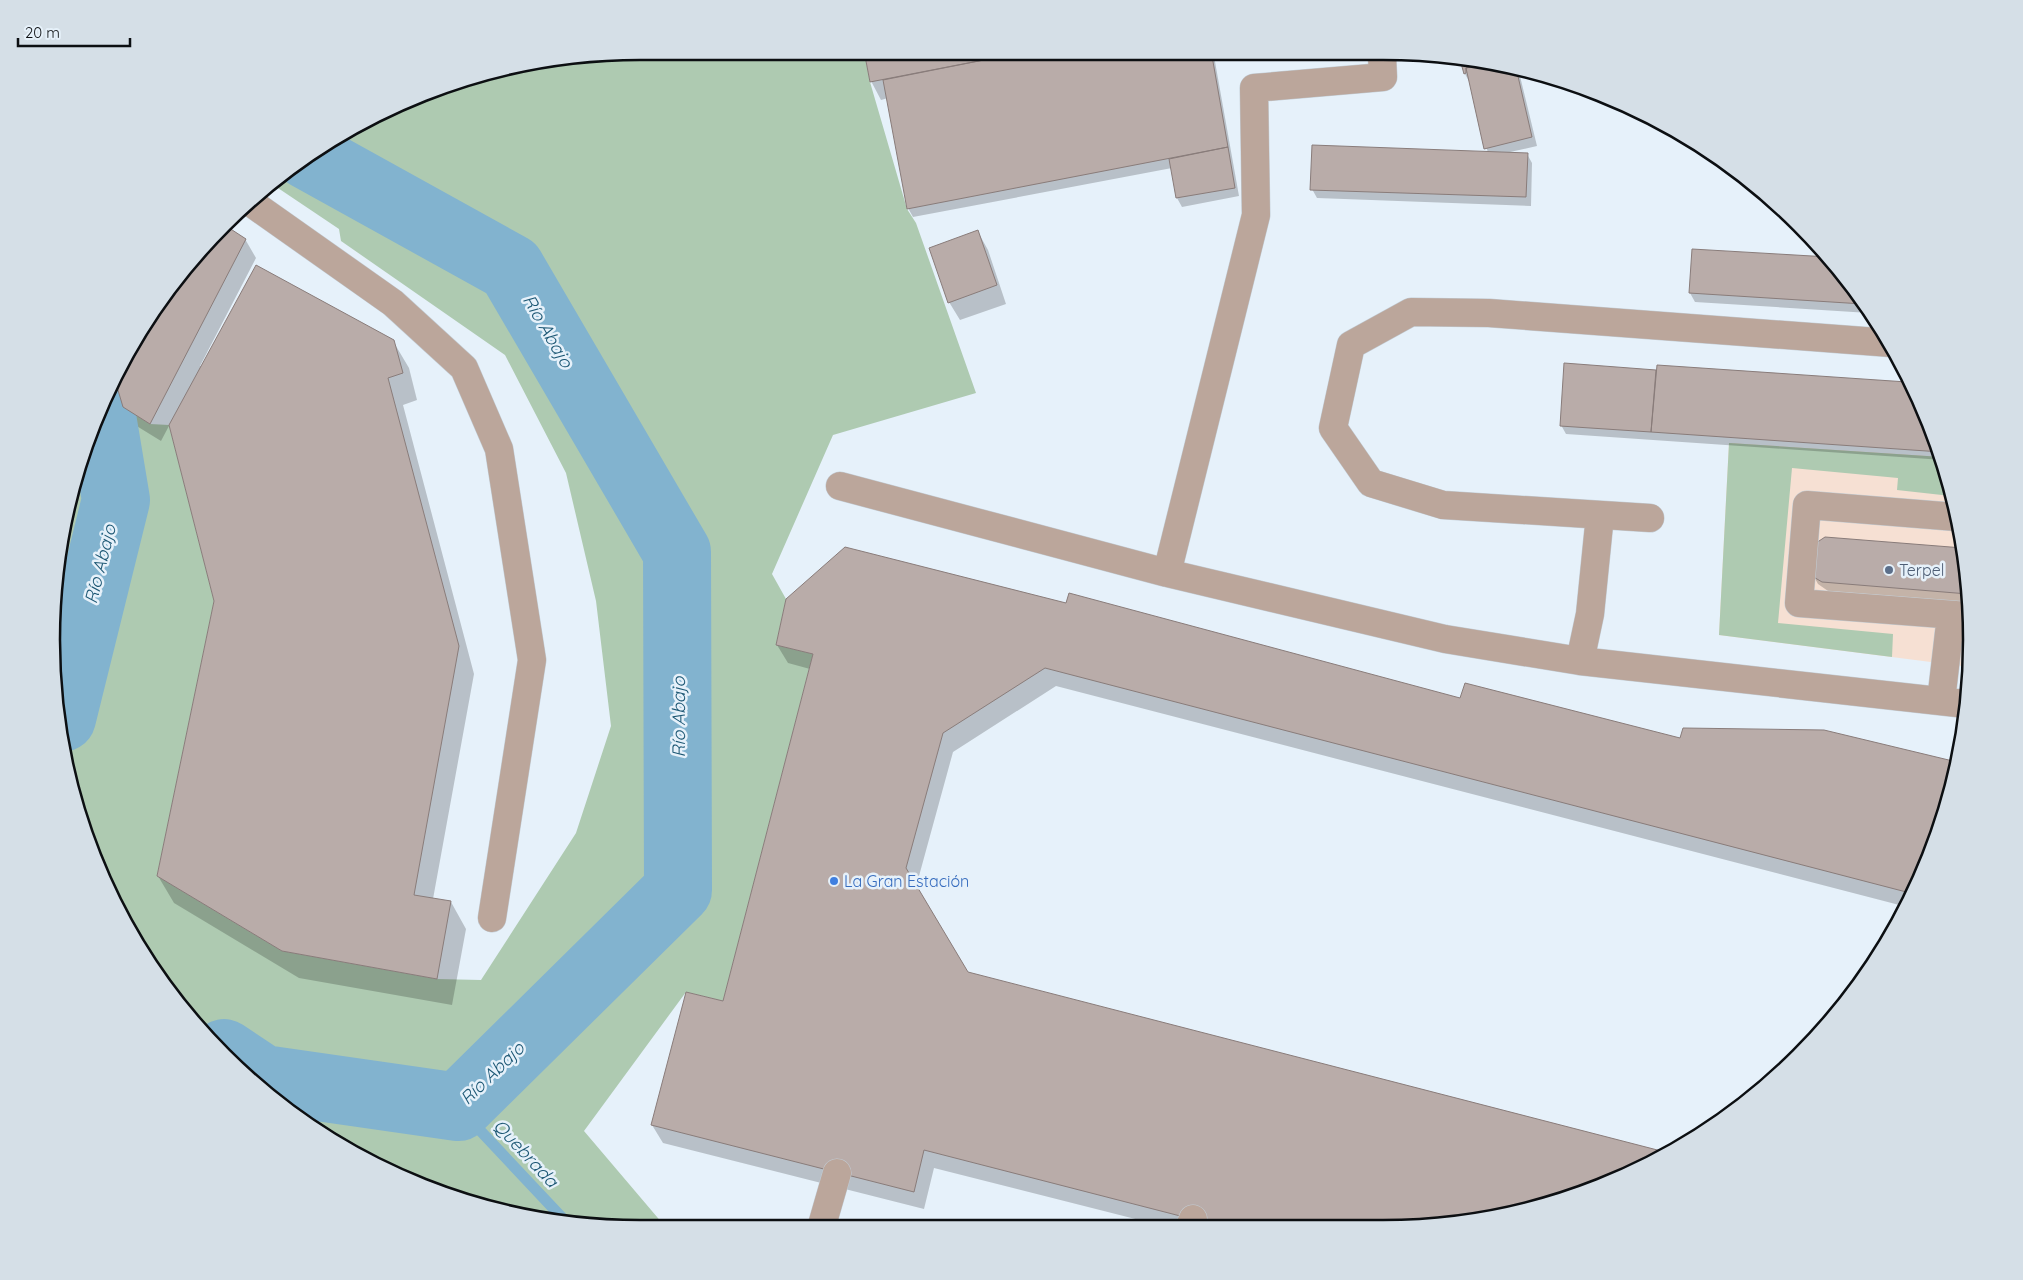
<svg xmlns="http://www.w3.org/2000/svg" width="2023" height="1280" font-family="Quicksand,sans-serif">
  <style>
    .commercial { fill: #f6e0d3 }
    .green { fill: #aecab1 }
    .shadow { fill: #0003 }
    .lines { fill: none; stroke-linecap: round; stroke-linejoin: round }
    .stream { stroke: #82b3cf; stroke-width: 11 }
    .river { stroke: #82b3cf; stroke-width: 68 }
    .building { fill: #b9aca9; stroke: #897c7a }
    .minor-casing { stroke: #c3cdd5; stroke-width: 29 }
    .minor { stroke: #bba69b; stroke-width: 28 }
    .service-dot { fill: #5c6f8a; stroke: #e6f1fa; stroke-width: 2 }
    .shop-dot { fill: #3f7fe0; stroke: #e6f1fa; stroke-width: 2 }
    .labels { text-anchor: middle; dominant-baseline: central; stroke-width: 5; stroke-linejoin: round; paint-order: stroke }
    .service-label { font-size: 16px; fill: #4e5e75; stroke: #e6f1fa; text-anchor: start }
    .shop-label { font-size: 16px; fill: #366cbe; stroke: #e6f1fa; text-anchor: start }
    .water-label { font-size: 18px; font-style: italic; fill: #1c5774; stroke: #e6f1fa }
    .rim { fill: none; stroke: #0c0f12; stroke-width: 2.5 }
  </style>
  <rect width="100%" height="100%" fill="#e6f1fa"/>
  <path class="commercial" d="M1729,443L1942,457L1967,563L1970,667L1719,635Z"/>
  <path class="green" d="M563,56H865L870,82L907,209L916,223L976,393L833,435L772,574L786,599L776,645L813,654L723,1001L686,992L584,1131L663,1224H563L415,1184L281,1107L198,1028L150,967L96,866L71,793L51,640L63,525L83,450L115,380L123,407L150,424L169,425L214,601L157,876L282,951L437,979L481,980L576,833L611,726L596,601L566,473L505,355L341,241L339,229L272,184L313,151L451,82Z
    M1729,443L1942,457L1951,496L1897,490L1898,478L1792,468L1778,623L1893,634L1892,657L1719,635Z"/>
  <path class="shadow" d="M866,56H1214L1239,196L1182,207L1177,198L1172,168L913,217L908,208L888,98L881,100L871,81Z
    M1461,57L1519,72L1537,146L1510,152L1527,154L1532,163L1531,206L1317,198L1312,189L1488,153L1470,83L1465,74Z
    M978,232L988,250L1006,304L960,320L949,302Z
    M245,239L256,258L200,366L393,341L409,368L417,400L403,405L474,674L433,899L451,902L466,929L452,1005L299,978L174,903L158,876L215,601L170,424L161,441L135,425L125,407L115,378L130,346L173,281Z
    M1693,250L1830,258L1869,313L1695,302L1690,293Z
    M1566,364L1658,371L1907,383L1912,395H1915L1941,451L1943,460L1566,434L1561,425Z
    M1826,538L1964,550L1967,563L1968,602L1828,591L1818,584L1813,575Z
    M1067,605L1461,699L1681,739L1952,793L1907,907L1056,686L953,752L916,887L967,973L1667,1154L1536,1209L1422,1227L1163,1226L934,1168L924,1209L663,1143L652,1125L724,1002L810,669L788,663L777,645Z"/>
  <g class="lines">
    <path class="stream" d="M458,1107L568,1224"/>
    <path class="river" d="M62,718L116,500L101,410
      M224,1053L263,1079L458,1107L678,890L677,552L511,268L307,155"/>
  </g>
  <path class="building" d="M865,56H1004L870,82Z
    M1004,56H1212L1228,147L907,209L883,80Z
    M1459,56H1460L1486,63L1466,68V73L1464,74Z
    M1486,63L1517,72L1532,137L1484,149L1466,68Z
    M1312,145L1528,153L1526,197L1310,190Z
    M1228,147L1235,188L1176,198L1169,159Z
    M223,224L246,239L150,424L123,407L115,380L130,346L173,281Z
    M978,230L997,285L948,303L929,248Z
    M1692,249L1829,257L1863,304L1689,293Z
    M256,265L394,340L403,373L388,378L459,646L414,895L451,901L437,979L282,951L157,876L214,601L169,425Z
    M1564,363L1656,370L1651,432L1560,426Z
    M1657,365L1907,382V393L1915,394L1941,452L1651,432Z
    M1825,537L1963,548L1967,563L1968,594L1822,582L1812,576L1813,545Z
    M845,547L1066,603L1069,593L1460,698L1465,683L1680,738L1683,728L1824,730L1957,762L1952,793L1914,894L1045,668L943,733L906,868L968,972L1669,1153L1536,1209L1422,1227H1223L924,1150L914,1192L651,1125L686,992L723,1001L813,654L776,645L786,599Z"/>
  <g class="lines">
    <defs>
      <path id="minor" d="M250,202L393,303L464,368L499,449L532,660L492,918
        M840,486L1167,573L1445,639L1580,661L1966,704
        M1956,517L1807,505L1799,603L1968,616
        M1650,518L1443,505L1371,483L1333,428L1351,345L1411,312L1489,313L1891,343
        M1167,573L1256,215L1254,88L1383,77L1382,56
        M1580,661L1590,614L1600,515
        M1941,701L1951,615
        M822,1225L837,1173
        M1190,1226L1193,1219"/>
    </defs>
    <use href="#minor" class="minor-casing"/>
    <use href="#minor" class="minor"/>
  </g>
  <circle class="service-dot" cx="1889" cy="570" r="5"/>
  <circle class="shop-dot" cx="834" cy="881" r="5"/>
  <g class="labels">
    <g class="service-label">
      <text x="1899" y="570">Terpel</text>
    </g>
    <g class="shop-label">
      <text x="844" y="881">La Gran Estación</text>
    </g>
    <g class="water-label">
      <text transform="translate(548 331) rotate(60)">Río Abajo</text>
      <text transform="translate(100 564) rotate(-76)">Río Abajo</text>
      <text transform="translate(678 717) rotate(-90)">Río Abajo</text>
      <text transform="translate(492 1073) rotate(-44)">Río Abajo</text>
      <text transform="translate(526 1153) rotate(47)">Quebrada</text>
    </g>
  </g>
  <path d="M0 0H2023V1280H0ZM640 60H1383A580 580 0 0 1 1963 640V640A580 580 0 0 1 1383 1220H640A580 580 0 0 1 60 640V640A580 580 0 0 1 640 60Z" fill="#d5dfe7" fill-rule="evenodd"/>
  <path class="rim" d="M640 60H1383A580 580 0 0 1 1963 640V640A580 580 0 0 1 1383 1220H640A580 580 0 0 1 60 640V640A580 580 0 0 1 640 60Z"/>
  <path d="M18 38v8h112v-8" fill="none" stroke="#0c0f12" stroke-width="2.5"/>
  <text x="25" y="38" font-size="15" fill="#0c0f12" stroke="#e6f1fa" stroke-width="4" paint-order="stroke">20 m</text>
</svg>
